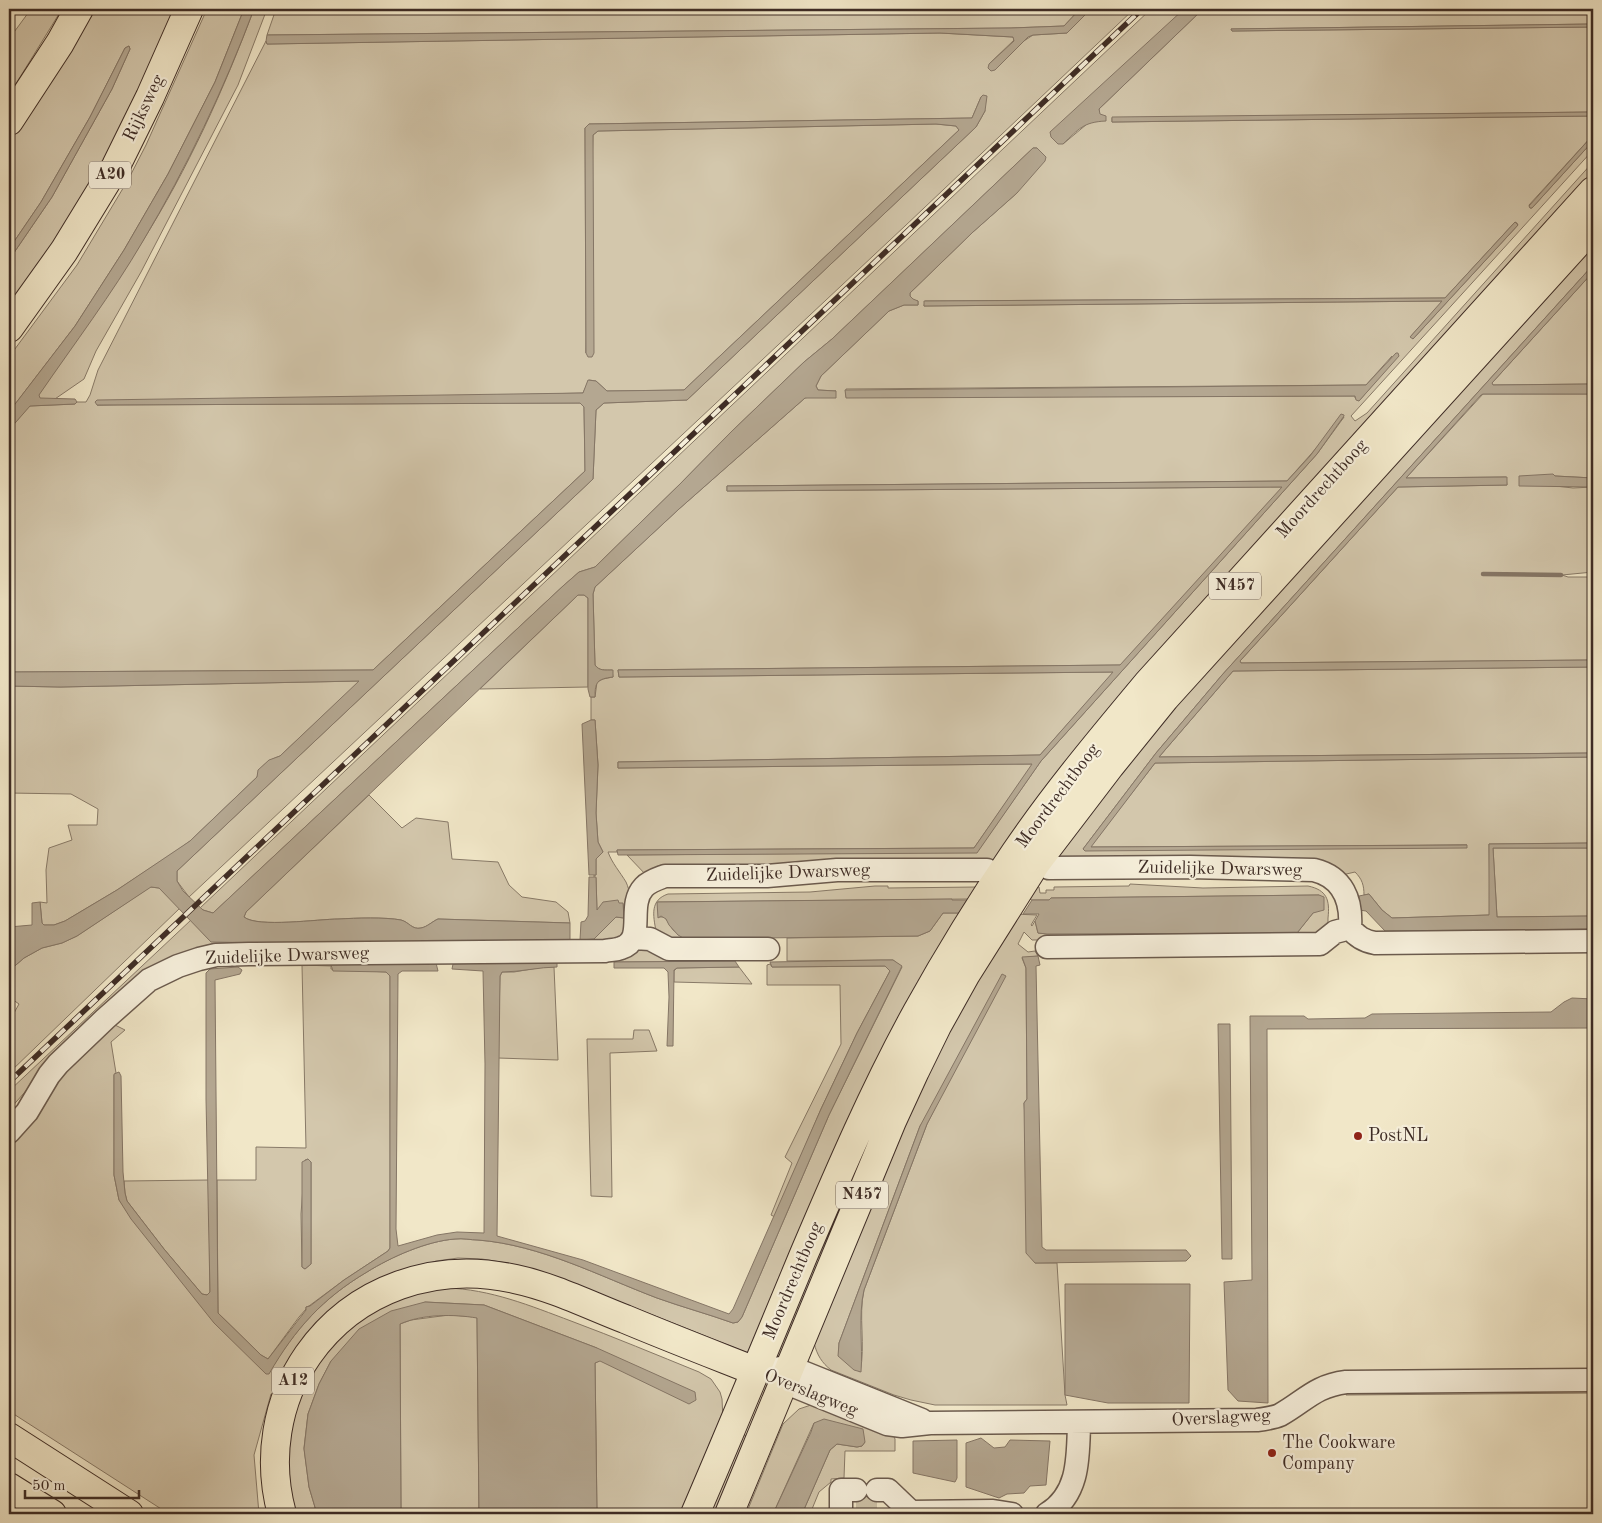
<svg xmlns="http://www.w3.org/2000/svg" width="1602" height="1523" font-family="'Old Standard TT',serif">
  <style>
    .green { fill: #d3c7ac; stroke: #887a68; fill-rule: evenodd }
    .water { fill: #b4a791; stroke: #857666 }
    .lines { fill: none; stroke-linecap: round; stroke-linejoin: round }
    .stream { stroke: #857666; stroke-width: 4.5 }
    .minor-tunnel { stroke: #cdc2a7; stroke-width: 22; stroke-dasharray: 22 11; stroke-linecap: butt }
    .minor-casing { stroke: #6b5b4e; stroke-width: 25 }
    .major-casing { stroke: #3e2c25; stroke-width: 30 }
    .highway-casing { stroke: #3e2c25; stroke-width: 30 }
    .minor { stroke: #f6efdb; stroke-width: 22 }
    .major { stroke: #f1e7c8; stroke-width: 28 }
    .highway { stroke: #f1e7c8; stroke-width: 28 }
    .rail-casing { stroke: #3e2c25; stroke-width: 5.5 }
    .rail { stroke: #f6efdb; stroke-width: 4; stroke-dasharray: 11; stroke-linecap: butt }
    .poi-dot { fill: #8f2418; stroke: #f6efdb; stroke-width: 2 }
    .labels { text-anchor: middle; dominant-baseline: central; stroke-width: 4.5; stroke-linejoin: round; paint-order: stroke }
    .shield { fill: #f6efdb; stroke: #75665c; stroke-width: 1 }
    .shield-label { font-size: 16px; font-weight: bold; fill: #3e2c25 }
    .street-label { font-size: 18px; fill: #3e2c25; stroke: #f6efdb }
    .poi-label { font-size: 18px; fill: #3e2c25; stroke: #f6efdb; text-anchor: start }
  </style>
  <rect width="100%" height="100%" fill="#f1e7c8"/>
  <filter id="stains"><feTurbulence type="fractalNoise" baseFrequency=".004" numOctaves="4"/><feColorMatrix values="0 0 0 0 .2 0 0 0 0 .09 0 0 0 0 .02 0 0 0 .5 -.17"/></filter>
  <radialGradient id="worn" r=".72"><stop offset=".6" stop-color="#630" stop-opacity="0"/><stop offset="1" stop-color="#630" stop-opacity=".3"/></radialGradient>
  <path class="green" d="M31,9H62L9,95V39Z
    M92,9H177L166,38L85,200L9,311V260L52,197L112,89L130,49L129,46L125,48L90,117L41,202L9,249V136L31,104Z
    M207,9H244L215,82L168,174L124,250L75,326L9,412V357L77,265L128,180L146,145Z
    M254,9H267L238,85L141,272L96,351L84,379L52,401L35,400C71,347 109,296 142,242C188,169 224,89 254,9Z
    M276,9H1080L1064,26L1011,28L267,35Z
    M1091,9H1134L905,226L189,897L177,881V871L593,479L596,410L604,403L687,400L976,127L985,111L981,97L972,118L589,124L585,128L586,353L593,135L598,131L936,124L956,126L959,130L684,390L607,391L596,381L589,380L583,393L97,405L580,403L584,407L585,471L373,670L9,672V430L29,406L75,404L77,402H86L90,395L98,370L266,41L267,44L940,33L1013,37L1014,40L989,64L1033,35L1067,33Z
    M1151,9H1184L1063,144L1099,114V109L1203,9H1593V24L1231,29L1232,31L1593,27V112L1112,118V122L1593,116V135L1529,205L1530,208H1532L1593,141V150L1351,416L1355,421L1367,413L1593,162V178L996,862L647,876L627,855L977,852L1041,761L1317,454L1344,417L1287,481L727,486V491L1283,487L1121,665L618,670L619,677L1114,672L1040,755L618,762V768L1033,764L974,848L617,850V852H608C612,863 620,872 626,882C634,899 629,923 619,938L581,942L580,940L594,939L616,917L624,918L623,904L597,911L596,878L594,877V875H596V859L603,852L598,842L596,813L598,765L595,720H591V697H595L597,682L603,679L613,677L612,670C605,670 599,671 595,665L593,594L595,587L679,509L805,398L836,391L818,390L816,386L821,376L889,311L904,305H918V301L913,300L910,296V293L973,232L1017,193L1037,148H1033L890,284L832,339L804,362L731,432L680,484L595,567L579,572L563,586L213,913L203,910L200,908ZM1515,222L1517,223L1518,225L1413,339L1411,336L1443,301L924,306L925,301L1445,298ZM1392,356L1376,381L1359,401L1355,398V396L846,397V389L1366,385Z
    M1593,239V265L1222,675L1156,753L1083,849L1467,845L1090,847L1155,763L1593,757V843L1489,844L1490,915L1392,918L1382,910L1369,894L1364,895C1364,885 1362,879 1355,872L1342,875L1049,861L1117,770Z
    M1593,272V384L1492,385V383Z
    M1483,394H1593V478L1555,476L1547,485L1573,488L1593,487V572L1562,575L1568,577H1593V660L1241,663L1240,661L1398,487L1507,485L1506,477L1406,478Z
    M578,595H584L588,598V687L480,689Z
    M1593,667V753L1159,757L1233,671Z
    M360,681L280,756C269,760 260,765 257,777L190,841L175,852L117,890L65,921L54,925H44L42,923L40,902L47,903L46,870L49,848L72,840L68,825H97L98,809L71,794L9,793V686L60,687Z
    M369,795L402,828L416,818L448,822L452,859L498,862L509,885L522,897L556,902L568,912L570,923L438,919C433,921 427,927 421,928C412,930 409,922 401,920C385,917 356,918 339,919C319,919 258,928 244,917L246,912Z
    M1493,848H1593V916L1497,917Z
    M1130,884L1203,888L1308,886C1327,890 1330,900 1328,918C1328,922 1328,928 1326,931C1325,933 1320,937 1318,939L1032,940L1024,932L1018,944L1028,952L1035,951L1038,956L1022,958L1026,968L1027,1099L1024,1103L1035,1263H1057L1065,1395L1067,1405H935L911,1400L894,1395L831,1370C822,1363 817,1355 814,1343L903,1117L1013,914L1037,915L1031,925L1032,926L1035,921L1038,933L1047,934L1297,933L1313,913L1320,897L1319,895L1051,898L1049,900H1032L1024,897L1031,887H1039L1040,893H1046V890H1054V887L1129,886ZM936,1106L927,1124L864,1290C858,1317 866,1345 860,1372L839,1356V1343L920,1126Z
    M875,886H888V888L978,887L969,899L658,902L659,917H664L666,919L673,930L685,939L681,944L656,931C653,915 650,900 668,894L810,892Z
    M150,887L159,888L180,908L9,1073V1022L19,1004L9,997V971L10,970L24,958L42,948L62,943L77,936Z
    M943,913H959V915L753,1355L575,1284L539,1271L507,1263L482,1259L458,1258L436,1261L397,1275L279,1398L271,1394L254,1455L259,1514H169L9,1411V1142L66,1068L115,1025L125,1030L111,1042L116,1073L114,1075V1175L119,1200L269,1373C295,1329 323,1298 367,1272C391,1257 427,1241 455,1239C463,1238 471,1240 478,1240C541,1245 599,1276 657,1298C682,1307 708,1314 733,1323L738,1322L742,1317L829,1115L902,967L893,960L787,961V938L918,936L930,931Z
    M191,920L210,941L329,944L206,950L47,1067L9,1110V1091Z
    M643,948L730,957L735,961L614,962L612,959L635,952Z
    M770,964L772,967L885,966L890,971L857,1033L821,1109L775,1217L771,1215L792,1163L785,1157L841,1044L840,985H767V965Z
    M302,965L331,966V969L386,972L390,975V1248L388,1251L344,1280L309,1306L306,1307V1309L299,1317L268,1359L261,1355L218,1313L217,1180H256V1147L306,1148ZM308,1159L311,1162V1264L305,1269L302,1267L301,1214L305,1160Z
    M543,967H554L558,1060L498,1058L500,976L502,972H514Z
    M739,967L752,984L674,982V971L677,968Z
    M634,1030H649L657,1051L610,1053L612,1197L591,1196L587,1039H633Z
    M209,1180L210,1293L207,1295L202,1294L164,1249L127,1201L125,1193L124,1181Z
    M446,1288C490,1289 531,1306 571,1321C614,1337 657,1355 699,1372L711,1379L720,1392L722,1399L723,1420L686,1514H597L595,1363L599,1361L597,1348L484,1305L425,1302L331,1361L319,1384L308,1414L304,1448L309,1487L317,1514H295C290,1492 286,1469 288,1446C292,1411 307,1371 332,1345C338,1340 344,1335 349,1330C355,1325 360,1319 367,1315C390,1300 419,1291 446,1288Z
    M449,1315L477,1317L479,1514H401L400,1324L411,1320Z
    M1593,1389V1393L1346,1395V1391Z
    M811,1405L891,1430L895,1439V1451H845L844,1478L831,1479V1482L819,1492L810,1514H802L830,1450L837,1444L857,1447L862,1446L865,1442L814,1423L773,1514H746L783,1424L799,1409Z
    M738,1433L751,1437L719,1514H705Z"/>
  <path class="water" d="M244,9H254C224,89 187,167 143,241C112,294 74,344 39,395L40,398L75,399L77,402L75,404L30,406L9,430V412L75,326L124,250L168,174L215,82Z
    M1080,9H1091L1067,33L1033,35L1028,37L995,70L991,71L988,68L989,64L1014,41L1013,37L940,33L270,44H267L266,41L267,35H269L1011,28L1064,26Z
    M1184,9H1203L1099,109L1100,114L1106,116V121C1083,122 1079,129 1063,144H1058L1051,137L1050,132Z
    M1593,24V27L1232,31L1231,29Z
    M129,46L130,49L112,89L52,197L9,260V249L41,202L90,117L125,48Z
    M983,95L987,96L985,111L976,127L687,400L604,403L596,410L593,479L177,871V881L183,891L203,910L213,913L563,586L579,572L595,567L680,484L731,432L804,362L832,339L890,284L1033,148H1037L1046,157L1045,161L1017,193L973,232L910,293V296L913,299L918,301V305H904L889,311L821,376L816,386L818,390L836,391V398H805L679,509L595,587L593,594L595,665C599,671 605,670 613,670V677C597,679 595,682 595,697H590L588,689V598L584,595H578L246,912L244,917C257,928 319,919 339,919C356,918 385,917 401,920C409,922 412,930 421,928C427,927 433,921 438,919L570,923V940L329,944L211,942L159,888L151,887L77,936L62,943L42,948L24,958L9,971V927L32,925V903L40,902L42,923L44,925H54L65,921L117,890L190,841L257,777L258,770L269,760L280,756L359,681L60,687L9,686V672L373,670L585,471L584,407L580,403L97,405L95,402L97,400L583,393L588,380L596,381L607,391L684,390L959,130L956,126L936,124L598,131L593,135L594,353L592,357H588L586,353L585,128L589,124L972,118L981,97Z
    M1593,112V116L1112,122V117Z
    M1593,135V141L1532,208H1530L1529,206Z
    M1515,222L1518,225L1413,339L1410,337L1442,301L924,306V301L1445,298Z
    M1593,265V272L1492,383L1493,385L1593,384V394H1483L1481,395L1406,478L1507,477V485L1398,487L1240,661L1241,663L1593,660V667L1233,671L1159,757L1593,753V757L1155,763L1091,847L1467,845V848L1085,851L1083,849L1156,753L1222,675Z
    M1396,353H1398L1399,356L1359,401L1356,400L1355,396L846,398L845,390L1366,385Z
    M1341,414L1344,415V416L1317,454L1041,761L977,853L618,855L617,850L974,848L1032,764L618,768V762L1040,755L1113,672L619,677L618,670L1120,665L1282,487L727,491V486L1287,481L1310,456Z
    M1553,474L1555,476L1593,478V487L1519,486V476Z
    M591,720H595L598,765L596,813L598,842L603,852L596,859V875H589L582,724Z
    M1593,843V848H1493L1497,917L1593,916V929L1385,931L1366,911L1359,910V896L1369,894L1382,910L1392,918L1489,915V844Z
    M589,877H596L597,910L603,902L618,900L619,903H623L624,918L616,917L594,939L580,940L581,922L585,921L588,916Z
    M1319,895L1324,897V910L1313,913L1297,933L1047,934L1038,933L1035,921L1039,914H1023L1032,900H1049L1051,898Z
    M952,899V900H967L959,913H943L930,931L918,936L685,939L678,935L669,925L666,919L661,916L658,918L657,902Z
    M1038,956L1040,965L1036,966L1042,1247L1046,1250H1186L1191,1256L1186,1261L1035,1263L1026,1253L1024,1103L1027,1099L1026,968L1022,957Z
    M880,960H893L902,966L829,1115L742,1317L738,1322L733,1323C708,1314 682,1307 657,1298C599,1276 541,1245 478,1240C471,1240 463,1238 455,1239C427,1241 391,1257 367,1272C323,1298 295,1329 269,1374H266L214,1323L131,1219L119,1200L114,1175V1074L119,1072L121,1076L123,1172L125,1193L127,1201L164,1249L202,1294L207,1295L210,1292L206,1099V973L210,969L238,967L242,970L240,974L215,980L218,1313L261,1355L268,1359L306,1310V1307L310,1306L344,1280L388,1251L390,1248V976L386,972L333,971L330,962L436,963L438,971H402L398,974L396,1229L398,1246L437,1235L457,1232L484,1233L485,1064L483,971L452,969L453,964L557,961V967C539,967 521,972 502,972L500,976L497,1236L583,1260L729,1314L733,1309L821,1109L857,1033L890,971L885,966L772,967L770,962Z
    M735,961L739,967L677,968L674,970L673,1046H667L669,997L668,972L664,968H614V962Z
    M1002,974L1006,976L927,1124L864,1290C858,1316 863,1345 861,1372L854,1370L838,1356L839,1343L920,1126Z
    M1572,998L1593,999V1028L1267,1029L1268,1403L1238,1401L1228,1390L1224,1282L1252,1280L1250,1016H1304L1308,1019L1365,1018L1372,1014L1551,1012L1564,1002Z
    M1218,1024H1230L1232,1259H1222Z
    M308,1159L311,1162V1264L305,1269L302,1267V1162Z
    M1065,1284H1190L1189,1403H1108L1065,1395Z
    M425,1302L484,1305L597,1348L695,1392L696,1400L689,1404L600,1361L595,1363L597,1514H479L477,1318C453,1314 423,1314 400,1324L401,1514H317L309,1487L304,1449L308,1414L319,1384L331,1361L359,1329L391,1311Z
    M824,1419L863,1429L865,1442L862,1446L857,1447L837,1444L830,1450L802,1514H773L811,1432L814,1423Z
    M981,1438L994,1448L1005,1447L1010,1440L1050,1441L1046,1485L1030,1486L1024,1493L1007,1494L999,1498L966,1487V1443Z
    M957,1440V1478L955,1482L913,1473V1441Z"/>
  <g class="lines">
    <path class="stream" d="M1483,574L1561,575"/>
    <path class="minor-tunnel" d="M856,1503H877"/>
    <defs>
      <path id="minor" d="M1049,868L1190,867L1314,870C1343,877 1352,900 1350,928C1357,937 1364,941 1375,943L1593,941
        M634,938L650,939L669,949H768
        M1047,947L1320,944L1335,932L1350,928
        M9,1132L27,1112L49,1075L58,1064L105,1019L149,980L178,966L199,959L216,955L249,954L605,951C610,950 616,950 621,948C647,940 626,906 644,887C650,881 657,879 665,876H767L837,870H987
        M755,1371L790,1367L922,1420
        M784,1382L887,1424L902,1426L930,1423L1257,1420C1265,1419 1273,1418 1280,1415C1305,1401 1315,1386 1346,1382L1593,1380
        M877,1490H888L911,1512
        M841,1514V1490H856
        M911,1514V1512L993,1511L1012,1514
        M1047,1514C1080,1494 1078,1456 1079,1422"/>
      <path id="major" d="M695,1514C732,1428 768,1341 804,1254C839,1172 874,1090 917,1012C947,958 980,904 1015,853C1055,794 1101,739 1147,684L1593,191
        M729,1514L892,1121L915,1071L937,1026L966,974L1036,863L1110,766L1165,698L1593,226"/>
      <path id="highway" d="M9,121L60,43L79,9
        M9,328L64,251L116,166L150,97L189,9
        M9,1437L129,1514
        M9,1487L52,1514
        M282,1514C267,1460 276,1401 308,1355C355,1288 436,1261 515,1279C553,1287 589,1305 625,1319C668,1337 712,1354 755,1371"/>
    </defs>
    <use href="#minor" class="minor-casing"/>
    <use href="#major" class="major-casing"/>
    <use href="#highway" class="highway-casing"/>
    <use href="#minor" class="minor"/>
    <use href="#major" class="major"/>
    <use href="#highway" class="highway"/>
    <defs>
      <path id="rail" d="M9,1082L1142,9"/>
    </defs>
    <use href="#rail" class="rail-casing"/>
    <use href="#rail" class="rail"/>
  </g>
  <g class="poi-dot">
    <circle cx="1358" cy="1136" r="5"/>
    <circle cx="1272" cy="1453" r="5"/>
  </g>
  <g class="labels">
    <g class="shield">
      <rect x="89" y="161.5" width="42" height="27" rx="4"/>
      <rect x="1209" y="572.5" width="52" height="27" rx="4"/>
      <rect x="836" y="1181.5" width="52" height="27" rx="4"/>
      <rect x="272" y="1367.5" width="42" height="27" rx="4"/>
    </g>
    <g class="shield-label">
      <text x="110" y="175">A20</text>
      <text x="1235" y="586">N457</text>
      <text x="862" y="1195">N457</text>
      <text x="293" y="1381">A12</text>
    </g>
    <g class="street-label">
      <text transform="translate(144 108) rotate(-64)">Rijksweg</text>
      <text transform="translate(1322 489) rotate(-48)">Moordrechtboog</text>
      <text transform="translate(1058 796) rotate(-53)">Moordrechtboog</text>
      <text transform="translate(1220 869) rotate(1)">Zuidelijke Dwarsweg</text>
      <text transform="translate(788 873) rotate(-2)">Zuidelijke Dwarsweg</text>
      <text transform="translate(287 956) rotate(-2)">Zuidelijke Dwarsweg</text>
      <text transform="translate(793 1281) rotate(-67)">Moordrechtboog</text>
      <text transform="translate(811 1393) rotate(22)">Overslagweg</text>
      <text transform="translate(1221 1418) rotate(-3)">Overslagweg</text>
    </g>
    <g class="poi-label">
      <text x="1368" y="1136">PostNL</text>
      <text x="1282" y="1443">The Cookware<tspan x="1282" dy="21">Company</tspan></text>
    </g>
  </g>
  <rect width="1602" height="1523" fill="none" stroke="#f1e7c8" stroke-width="30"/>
  <rect x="10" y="10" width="1582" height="1503" fill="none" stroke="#3e2c25" stroke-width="2.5"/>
  <rect x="15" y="15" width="1572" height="1493" fill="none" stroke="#3e2c25"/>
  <path d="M25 1490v8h114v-8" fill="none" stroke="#3e2c25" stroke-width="2.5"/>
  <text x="32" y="1490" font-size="15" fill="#3e2c25" stroke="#f6efdb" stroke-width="4" paint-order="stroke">50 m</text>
  <rect width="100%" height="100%" filter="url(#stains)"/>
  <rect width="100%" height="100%" fill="url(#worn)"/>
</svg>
